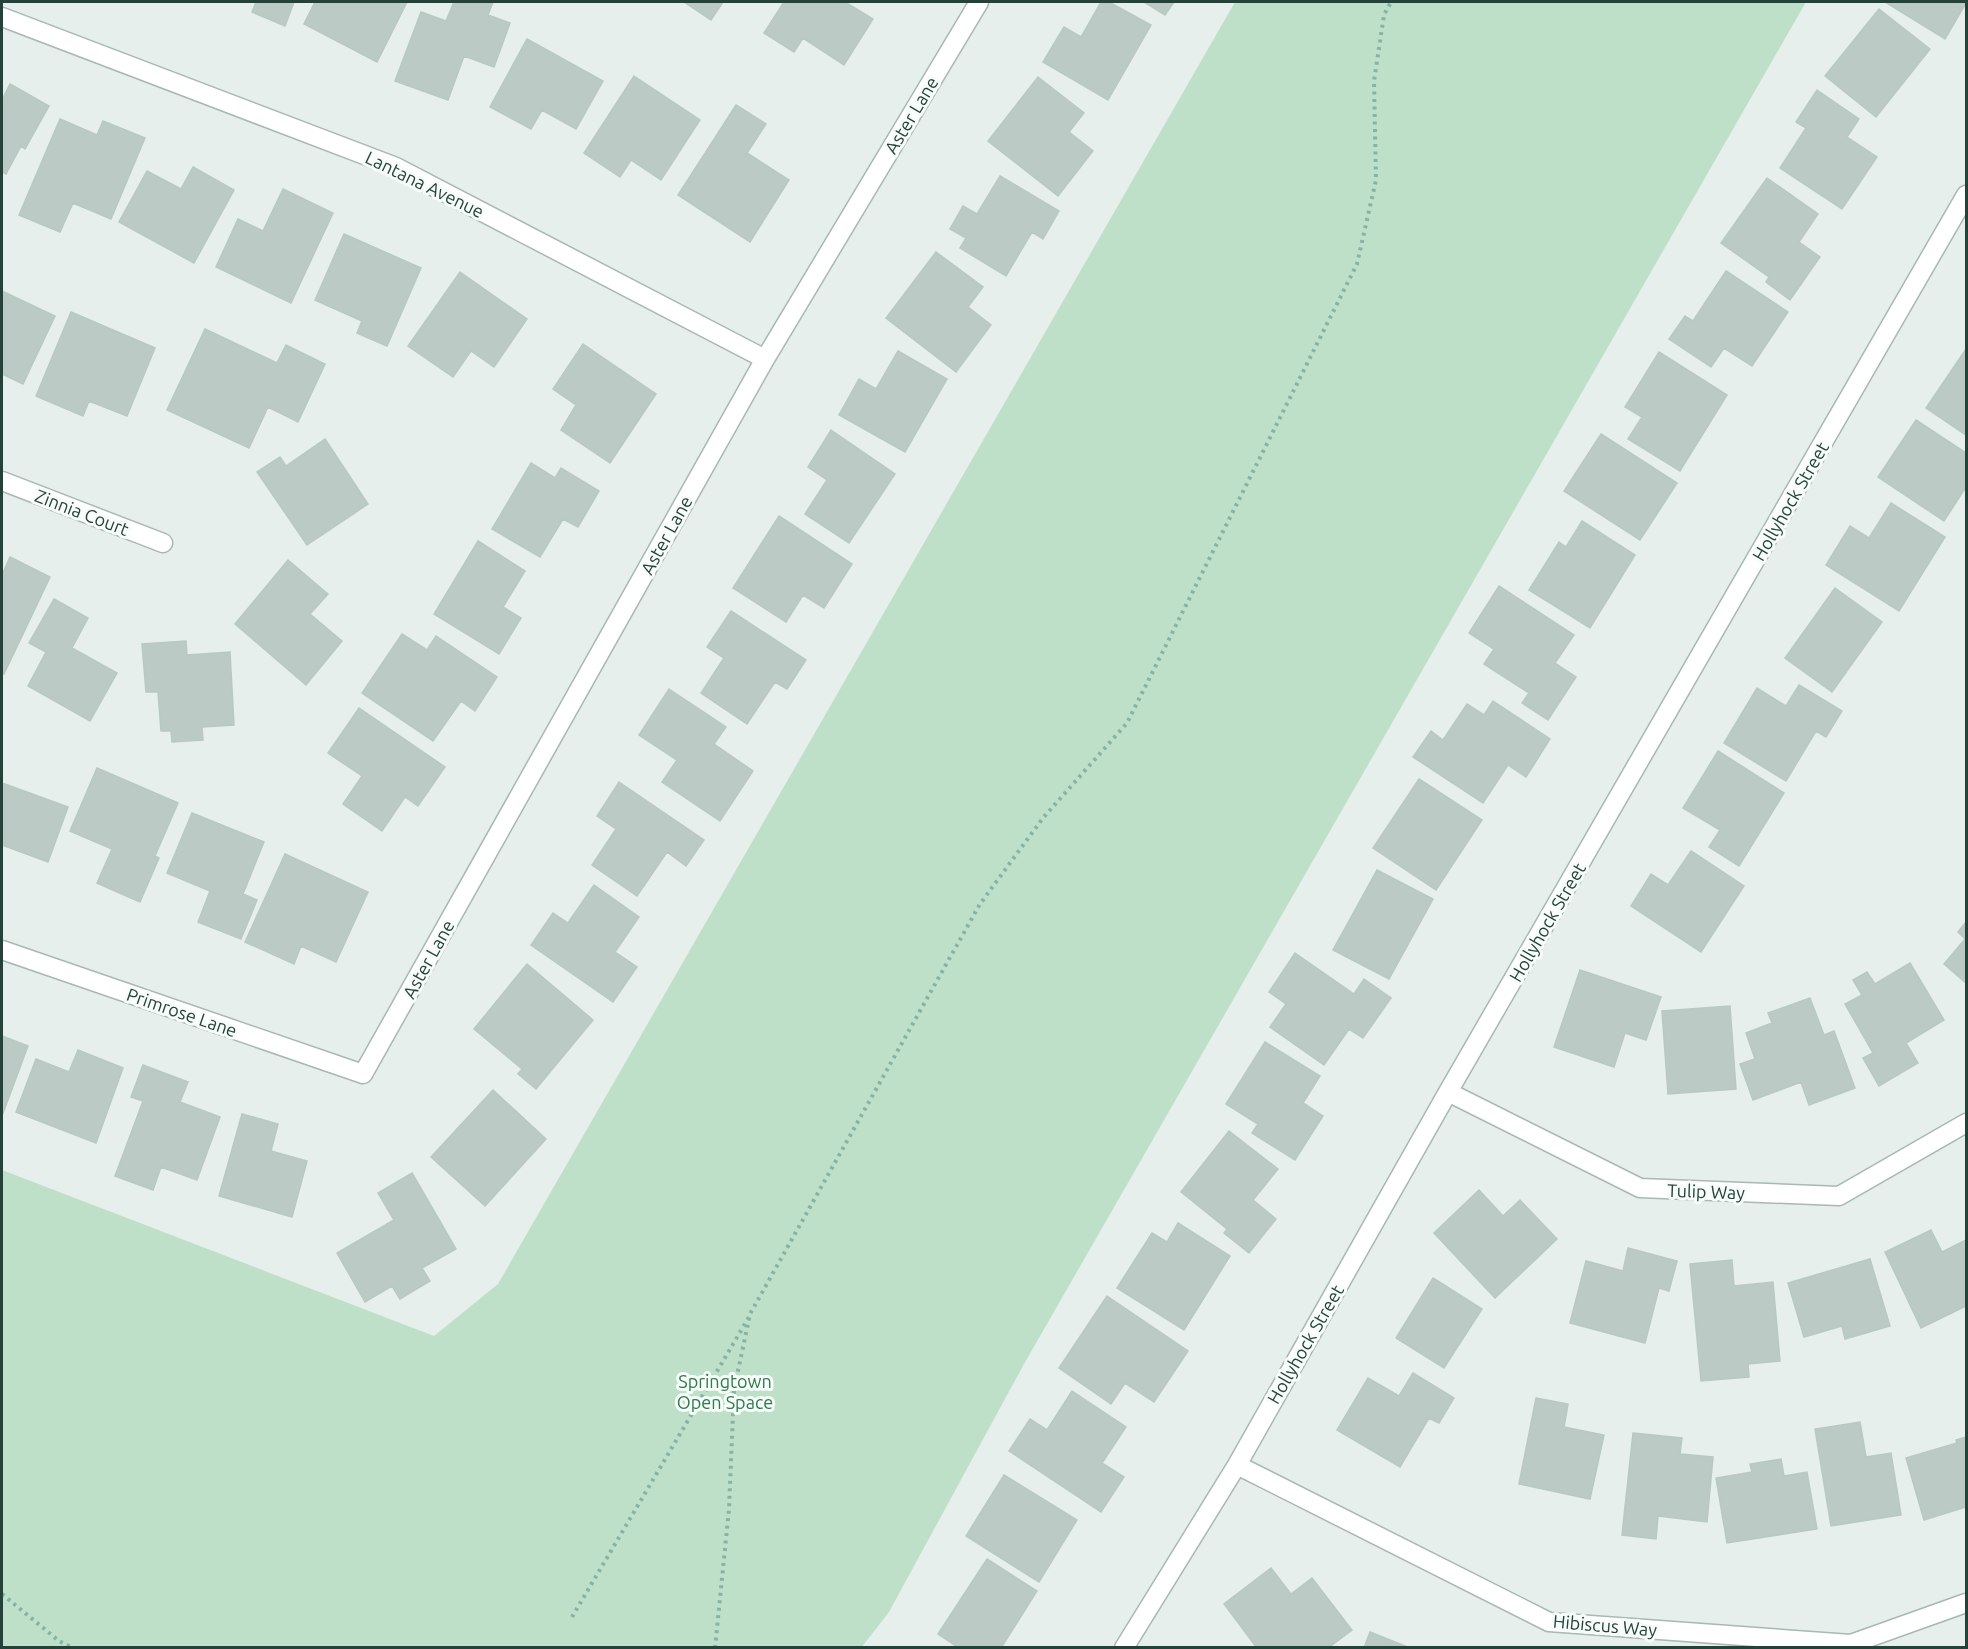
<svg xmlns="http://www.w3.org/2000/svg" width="1968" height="1649" font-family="Ubuntu,sans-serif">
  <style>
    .green { fill: #bfe0c8 }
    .building { fill: #bbcac4; stroke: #b8c9c2; stroke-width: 1.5 }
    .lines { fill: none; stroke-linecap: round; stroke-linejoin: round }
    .minor-casing { stroke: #a8b8b2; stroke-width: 21 }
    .path { stroke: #86b3a5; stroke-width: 4; stroke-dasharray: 3 4.5; stroke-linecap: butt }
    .minor { stroke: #fff; stroke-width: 18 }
    .labels { text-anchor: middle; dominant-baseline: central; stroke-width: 6; stroke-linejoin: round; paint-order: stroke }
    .street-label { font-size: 18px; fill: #24423a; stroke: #f7fbf9 }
    .park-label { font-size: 18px; fill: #2d7a4b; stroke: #f7fbf9 }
  </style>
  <rect width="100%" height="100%" fill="#e6efeb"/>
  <path class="green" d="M1235,2H1806L1024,1364L889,1612L861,1648L2,1647V1170L434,1336L498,1284Z"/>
  <path class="building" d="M256,2H294L285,26L252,12Z
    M315,2H407L377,62L304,24Z
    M454,2H493L488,15L510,23L494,67L464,56L448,100L395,81L421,12L446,21Z
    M684,2H723L711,20Z
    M784,2H845L873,19L844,65L803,38L794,52L764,33Z
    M1101,2H1109L1151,25L1108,100L1043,62L1064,27L1081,37Z
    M1144,2H1174L1165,15Z
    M1885,2H1966V3L1945,39Z
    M1879,9L1930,49L1876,117L1825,76Z
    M527,39L603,81L576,129L542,110L531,129L490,107Z
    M634,76L700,120L661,180L631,160L620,177L584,153Z
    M1038,77L1084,113L1069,132L1093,151L1058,196L988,141Z
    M10,84L49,106L25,149L21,146L6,174L2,172V100Z
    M1817,90L1859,119L1847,137L1877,157L1842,209L1780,168L1806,128L1796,122Z
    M736,105L766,124L747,153L789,180L750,242L678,195Z
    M60,119L97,135L103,121L145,138L111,219L73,203L60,232L19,215Z
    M193,167L234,190L194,263L119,222L147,171L181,189Z
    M1000,176L1059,211L1043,239L1032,232L1006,276L960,248L966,238L950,229L963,206L977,214Z
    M1767,178L1818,214L1799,242L1820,257L1790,300L1766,282L1769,277L1721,243Z
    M283,189L333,213L291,303L216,267L238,219L263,231Z
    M344,234L421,268L387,346L357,333L362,321L315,300Z
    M936,252L983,287L968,307L991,325L956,372L886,318Z
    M1726,271L1788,312L1752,366L1724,348L1711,367L1669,339L1685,316L1693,321Z
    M460,272L527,319L494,367L471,351L453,377L408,346Z
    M2,291L55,316L23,384L2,374Z
    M71,312L155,348L127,416L89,401L83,416L36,396Z
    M205,329L277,363L286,345L325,364L298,422L268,407L249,448L167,410Z
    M583,344L656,394L610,463L561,430L576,405L553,389Z
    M1966,349V435L1926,408Z
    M898,351L947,379L905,452L839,415L859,379L876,389Z
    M1659,352L1727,395L1680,471L1628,439L1642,417L1625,407Z
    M1916,420L1966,453V487L1944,521L1878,477Z
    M831,430L895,474L849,543L805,514L827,480L808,467Z
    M1601,434L1677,483L1640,540L1564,491Z
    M325,439L368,504L307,545L257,472L280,457L286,466Z
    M531,463L555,478L561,468L599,491L578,527L563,519L540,557L492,529Z
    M1891,503L1945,537L1899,611L1826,565L1850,526L1869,538Z
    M779,516L852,564L824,608L803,595L786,622L733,588Z
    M1582,521L1635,555L1590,628L1529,590L1559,542L1566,547Z
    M478,541L525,571L503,607L521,618L499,654L434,614Z
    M10,557L50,577L4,674L2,672V575Z
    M288,560L328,594L310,614L342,641L306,685L235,624Z
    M1499,586L1574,635L1555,663L1576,677L1548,720L1522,703L1529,693L1484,664L1494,649L1469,633Z
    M1835,588L1882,622L1832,692L1785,658Z
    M54,599L88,618L72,648L117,673L90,721L28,686L46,652L29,643Z
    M731,611L806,660L787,689L775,682L747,724L701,693L724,658L707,647Z
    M402,634L427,650L436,636L497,677L475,711L461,701L433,741L362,693Z
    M186,641L187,655L230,652L234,725L202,727L203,740L172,742L171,731H161L158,692H146L142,644Z
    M1799,685L1842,711L1826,737L1816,731L1786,781L1724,743L1757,688L1786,706Z
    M669,689L726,727L714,744L753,771L720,821L662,782L677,760L639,735Z
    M1493,701L1550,739L1526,777L1508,765L1483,803L1413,757L1431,731L1443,740L1467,704L1484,715Z
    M359,708L445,767L418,806L405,797L382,831L343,804L362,776L328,753Z
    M1718,751L1784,793L1739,866L1709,847L1720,830L1683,808Z
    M97,768L178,803L155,856L159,858L140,902L97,883L112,849L70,831Z
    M1419,779L1482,820L1436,890L1373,848Z
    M619,782L704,840L686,866L667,852L637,896L592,865L616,829L597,816Z
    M2,783L68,807L48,862L2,845Z
    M192,813L264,842L243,894L257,900L241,939L198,922L210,891L167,873Z
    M1691,851L1744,886L1701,952L1631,906L1651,874L1668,885Z
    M285,854L368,892L336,962L301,946L294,964L245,942Z
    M1377,870L1433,899L1389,979L1333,950Z
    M594,885L639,917L615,952L637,967L613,1002L531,945L553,913L568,923Z
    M1966,922V983L1944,964L1965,939L1958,932Z
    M1295,953L1354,994L1364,979L1391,998L1363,1038L1349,1029L1324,1065L1270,1027L1286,1004L1269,992Z
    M1910,963L1944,1020L1906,1043L1918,1063L1879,1086L1863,1058L1873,1053L1845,1004L1862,995L1853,980L1867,972L1875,984Z
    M527,964L593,1020L536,1089L518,1074L522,1069L474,1029Z
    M1580,970L1661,997L1646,1040L1625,1033L1614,1067L1554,1047Z
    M1810,998L1824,1035L1834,1031L1855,1088L1809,1105L1801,1082L1753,1100L1740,1064L1755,1059L1746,1033L1772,1023L1768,1013Z
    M1730,1006L1736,1089L1668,1094L1662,1011Z
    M2,1036L28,1046L2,1116Z
    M1265,1042L1320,1076L1303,1103L1323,1116L1295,1160L1252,1133L1258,1124L1226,1104Z
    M78,1050L123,1068L96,1143L16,1112L36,1059L69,1072Z
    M143,1065L188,1082L180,1102L220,1117L197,1180L161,1167L153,1190L115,1176L143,1101L131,1097Z
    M493,1090L546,1139L485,1206L431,1157Z
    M242,1114L278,1124L271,1151L307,1161L292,1217L219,1196Z
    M1229,1131L1278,1169L1253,1200L1276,1219L1249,1253L1224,1233L1227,1229L1181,1192Z
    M412,1173L456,1249L422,1268L430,1281L400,1299L392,1286L365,1302L337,1253L394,1220L378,1193Z
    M1479,1190L1503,1216L1520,1200L1557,1239L1495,1298L1434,1233Z
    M1178,1223L1230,1256L1184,1330L1117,1288L1152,1233L1167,1242Z
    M1931,1230L1942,1252L1966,1240V1306L1921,1328L1885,1252Z
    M1628,1248L1677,1261L1669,1291L1659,1288L1645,1343L1570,1323L1586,1261L1623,1271Z
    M1870,1259L1890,1326L1845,1339L1842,1326L1804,1337L1788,1283Z
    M1732,1260L1734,1286L1773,1282L1780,1361L1748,1364L1749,1377L1701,1381L1690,1264Z
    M1433,1278L1482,1309L1444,1368L1396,1338Z
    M1107,1296L1188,1351L1154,1402L1125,1383L1111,1404L1059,1368Z
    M1413,1373L1454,1398L1439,1423L1429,1418L1400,1467L1337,1430L1368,1378L1399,1396Z
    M1072,1391L1126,1427L1102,1463L1124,1477L1101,1512L1009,1451L1030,1419L1047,1430Z
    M1536,1398L1568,1404L1564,1427L1604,1435L1590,1499L1519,1484Z
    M1860,1422L1866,1457L1891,1453L1901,1515L1831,1526L1815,1429Z
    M1633,1433L1682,1438L1680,1454L1713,1457L1707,1522L1658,1516L1656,1539L1622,1535Z
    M1966,1437V1507L1924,1520L1906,1458L1957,1443L1956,1440Z
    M1781,1459L1784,1476L1807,1472L1817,1529L1727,1543L1716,1478L1752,1472L1750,1464Z
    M1004,1475L1077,1520L1039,1582L966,1536Z
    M987,1559L1037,1591L1001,1648H959L938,1634Z
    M1271,1568L1291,1594L1312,1578L1352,1630L1328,1648H1257L1224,1604Z
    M1370,1632L1410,1648H1364Z"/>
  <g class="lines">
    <defs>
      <path id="minor" d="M2,17L396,167L765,359
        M2,481L163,543
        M2,950L363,1074L765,359L979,2
        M1448,1092L1640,1188L1839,1196L1966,1123
        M1237,1465L1549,1622L1851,1644L1966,1603
        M1124,1648L1237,1465L1448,1092L1966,195"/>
    </defs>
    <use href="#minor" class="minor-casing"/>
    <path class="path" d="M2,1594L59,1641L73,1648
      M572,1617L749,1317
      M715,1648L729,1509L734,1390L750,1314L980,904L1043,818L1127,723L1357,264L1376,180L1374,81L1384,15L1391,2"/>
    <use href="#minor" class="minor"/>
  </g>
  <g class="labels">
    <g class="street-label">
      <text transform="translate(911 115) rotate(-59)">Aster Lane</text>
      <text transform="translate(425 184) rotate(26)">Lantana Avenue</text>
      <text transform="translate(1790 501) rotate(-60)">Hollyhock Street</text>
      <text transform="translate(82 512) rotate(21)">Zinnia Court</text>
      <text transform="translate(666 535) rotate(-61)">Aster Lane</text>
      <text transform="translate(1547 922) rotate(-60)">Hollyhock Street</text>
      <text transform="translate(428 959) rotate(-61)">Aster Lane</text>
      <text transform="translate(182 1012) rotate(19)">Primrose Lane</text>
      <text transform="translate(1706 1191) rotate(2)">Tulip Way</text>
      <text transform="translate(1305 1344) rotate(-60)">Hollyhock Street</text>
      <text transform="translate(1605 1625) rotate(5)">Hibiscus Way</text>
    </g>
    <g class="park-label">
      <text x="725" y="1381">Springtown<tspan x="725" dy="21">Open Space</tspan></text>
    </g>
  </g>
  <rect width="1968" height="1649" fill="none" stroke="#24423a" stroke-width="6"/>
</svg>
